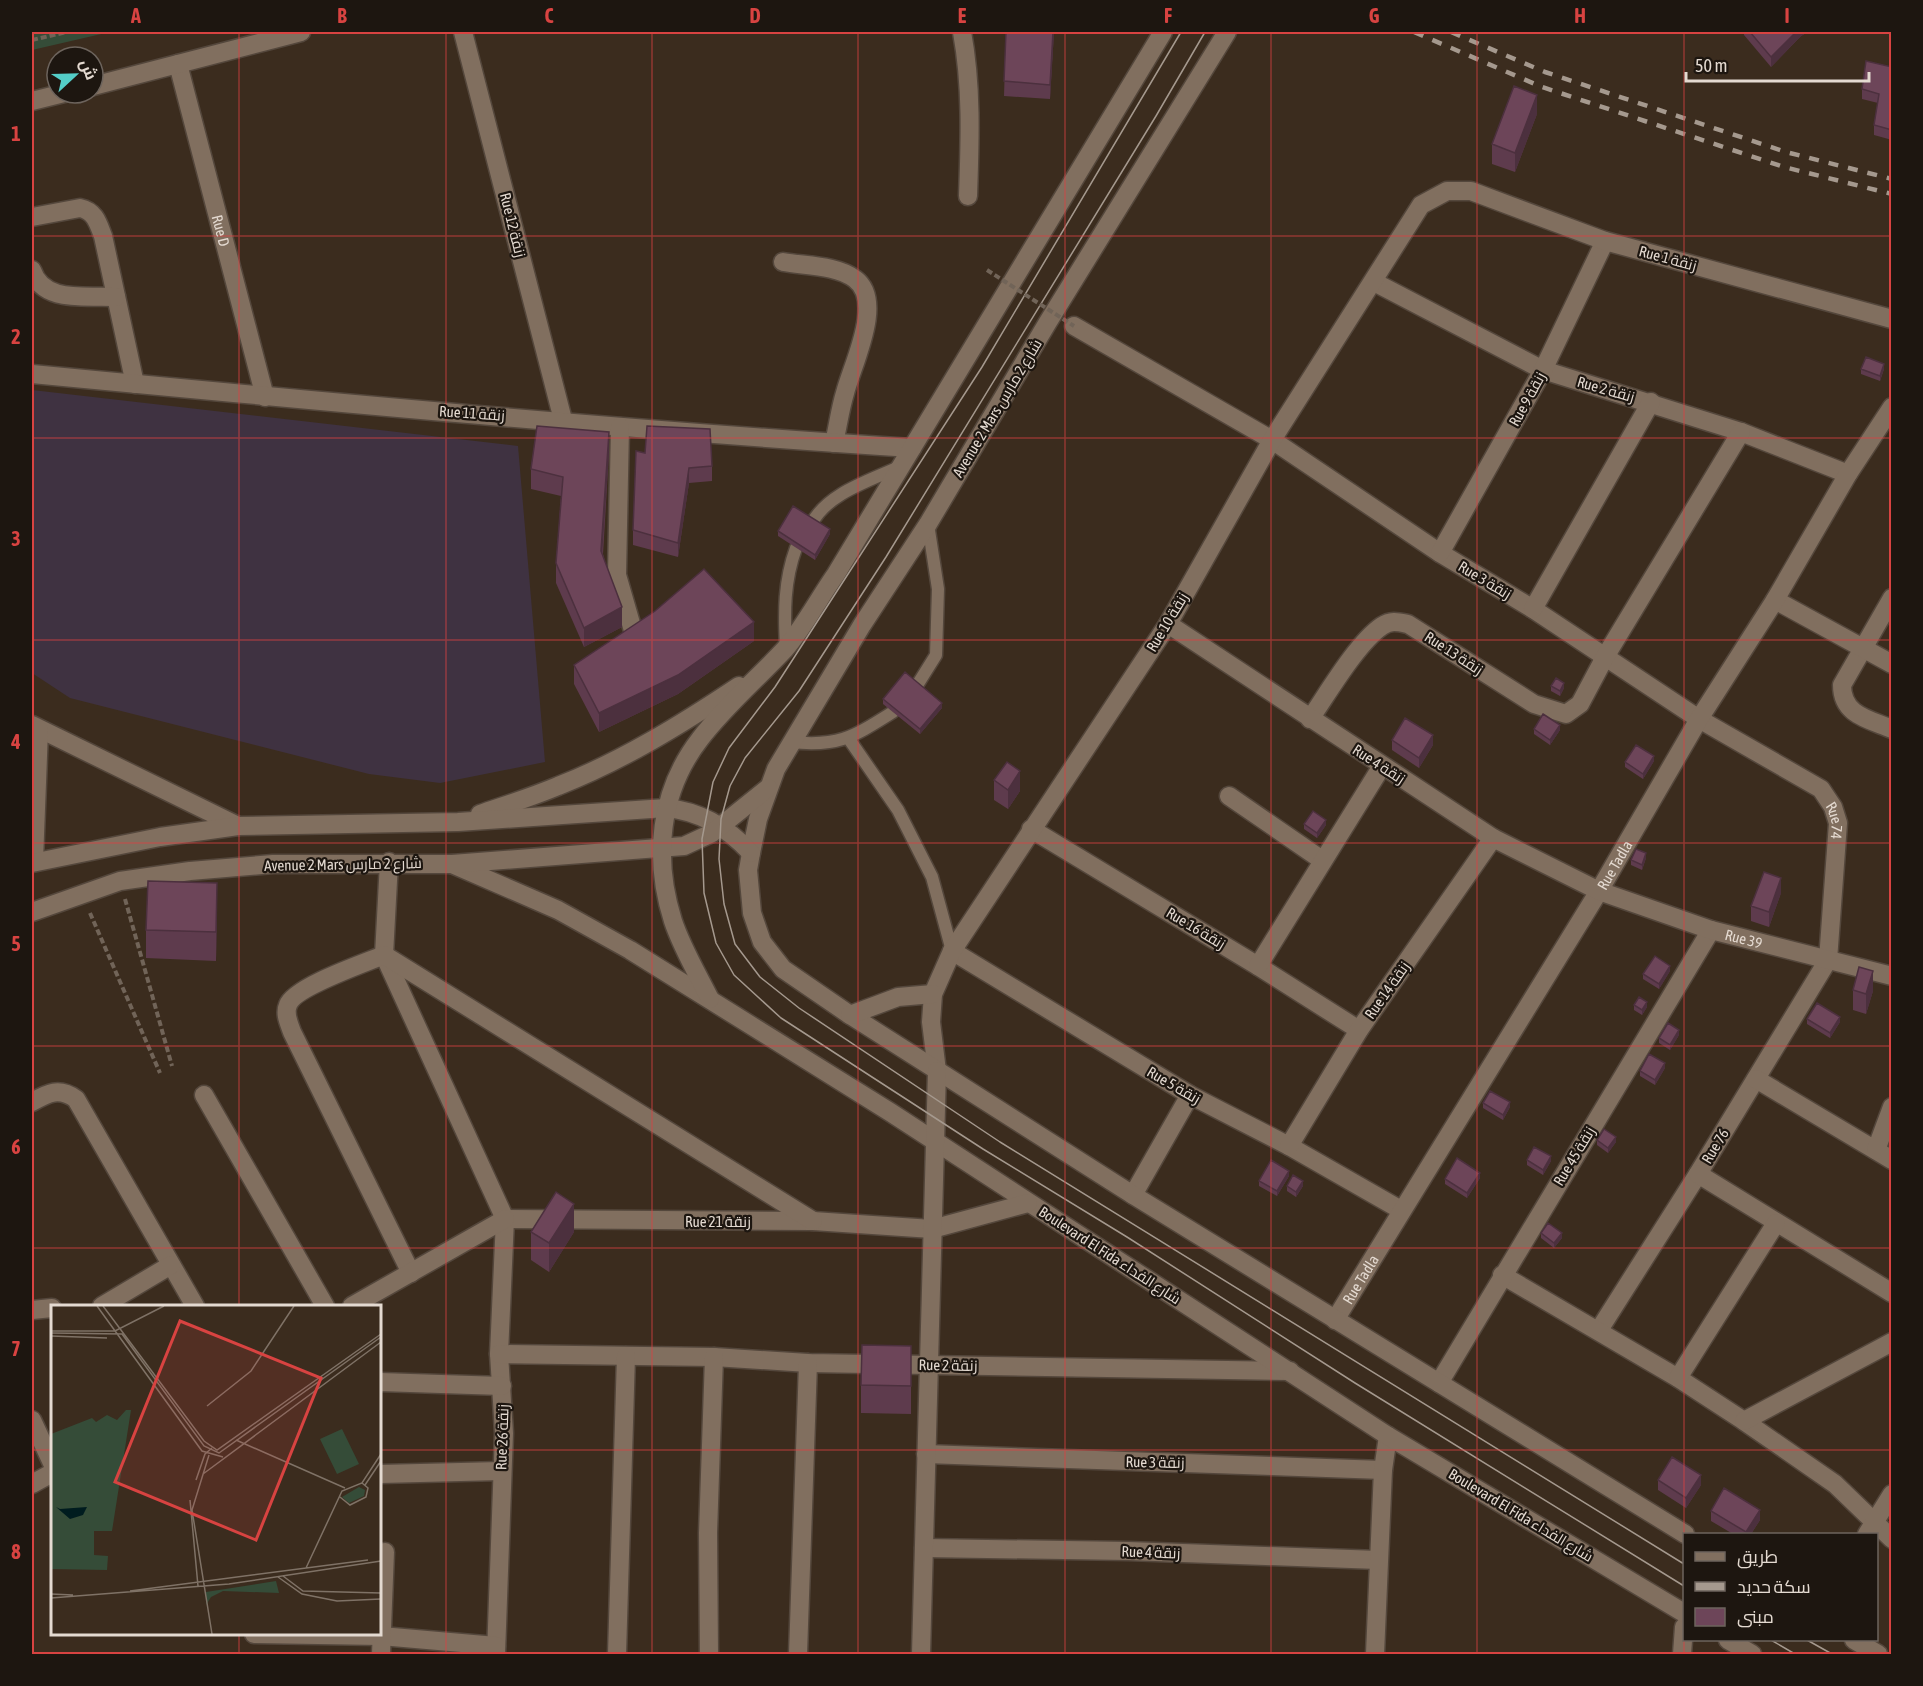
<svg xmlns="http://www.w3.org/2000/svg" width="1923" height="1686" font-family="'Asap Condensed',Cairo,sans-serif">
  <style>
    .education { fill: #3f3241 }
    .green { fill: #354c38 }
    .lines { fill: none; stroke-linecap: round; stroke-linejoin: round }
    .lane-casing { stroke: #54473c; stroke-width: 15 }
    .street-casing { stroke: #54473c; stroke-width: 21 }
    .secondary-casing { stroke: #54473c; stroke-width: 21 }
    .path { stroke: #716458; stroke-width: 4; stroke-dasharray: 6 3; stroke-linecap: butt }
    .lane { stroke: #816f5f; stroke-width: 12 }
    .street { stroke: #816f5f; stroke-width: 18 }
    .secondary { stroke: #816f5f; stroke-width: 18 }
    .tram { stroke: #a5998e; stroke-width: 1.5 }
    .rail { stroke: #a5998e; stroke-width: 4.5; stroke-dasharray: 10 10; stroke-linecap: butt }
    .path-bridge { stroke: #716458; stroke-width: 4; stroke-dasharray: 6 3; stroke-linecap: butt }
    .wall { fill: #5e3b4d }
    .shaded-wall { fill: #4c303e }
    .building { fill: #6d4559; stroke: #4c303e; stroke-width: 1.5 }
    .grid { fill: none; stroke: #d84341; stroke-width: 1.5; stroke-opacity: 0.55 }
    .labels { text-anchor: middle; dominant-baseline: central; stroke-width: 4.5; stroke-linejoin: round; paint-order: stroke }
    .street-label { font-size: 15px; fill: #e4dad1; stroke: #1d1610 }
    .inset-road { fill: none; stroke: #7f7266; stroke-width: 1.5 }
    .view { fill: #d84341; fill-opacity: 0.15; stroke: #d84341; stroke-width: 3 }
    .inset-edge { fill: none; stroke: #e4dad1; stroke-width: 3 }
    .neatline { fill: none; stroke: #d84341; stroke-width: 2 }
    .grid-label { font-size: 20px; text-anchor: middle; font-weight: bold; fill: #d84341 }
  </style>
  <rect width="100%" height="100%" fill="#3b2c1e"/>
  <path class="education" d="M32,390L518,446L545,762L440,783L369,774L70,698L32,673Z"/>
  <path class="green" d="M32,32H110L32,50Z"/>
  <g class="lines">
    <defs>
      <path id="lane" d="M812,523C828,493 869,481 899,467
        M786,648C784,612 784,581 796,548
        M916,687L936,655L938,589L928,524
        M849,739L898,810L932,877L952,951
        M791,742C839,747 853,737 893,712"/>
      <g id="street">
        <path d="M463,32L563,420"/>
        <path d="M962,32C972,86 970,140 968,196"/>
        <path id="s1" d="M178,64L265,397"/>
        <path d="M93,86L301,32"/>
        <path d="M32,101L64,93"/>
        <path d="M32,217L80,208C95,211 98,223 103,236L135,384"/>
        <path d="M783,262C805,266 837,265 855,279C885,301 852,365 845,393C840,409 838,426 834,443"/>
        <path d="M32,270C43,304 86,295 116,297"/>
        <path d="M1374,282L1543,370L1741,432L1848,474"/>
        <path id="s2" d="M1074,326L1272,440L1440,553L1533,609L1699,719L1821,789L1833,807L1838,823L1828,960L1698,1174L1599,1330"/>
        <path d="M32,374C325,402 618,429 912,448"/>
        <path d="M620,427L617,575L634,634L632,640L625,645"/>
        <path d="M1440,553L1543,370L1605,241"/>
        <path d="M1892,598L1842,685C1842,715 1868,719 1892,729"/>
        <path d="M1775,600L1892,664"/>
        <path d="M1533,609L1651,402"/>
        <path d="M1310,719C1328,693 1357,643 1382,626C1391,620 1398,622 1408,624L1534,704L1566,714L1580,704L1605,657L1741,432"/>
        <path d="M32,725L238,826"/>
        <path d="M1229,796L1322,860"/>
        <path d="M1031,829L1258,966L1359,1030"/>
        <path d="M34,861L39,730"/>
        <path d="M389,862L384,955L505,1219L499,1354L504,1433L496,1654"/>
        <path d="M952,951L1190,1095L1289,1146L1401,1210"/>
        <path d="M1258,966L1382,766"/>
        <path d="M937,1071L931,1022L933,994L952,951L1168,624L1272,440L1421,205L1447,191H1471L1605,241L1892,319"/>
        <path d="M1756,1079L1892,1160"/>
        <path d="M204,1095L325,1306"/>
        <path d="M32,1102C48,1093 59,1087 76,1099L195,1306"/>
        <path d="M1289,1146L1359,1030L1493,838"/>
        <path d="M1876,1150L1892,1107"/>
        <path d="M1698,1174L1892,1293"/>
        <path d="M1133,1195L1190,1095"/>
        <path d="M505,1219L813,1221L932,1229"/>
        <path d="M411,1273L292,1032C289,1023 284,1014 288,1005C294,987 365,963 384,955L813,1221"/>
        <path d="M1502,1275L1678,1378L1744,1421L1835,1484L1892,1539"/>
        <path d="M102,1306L171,1265"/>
        <path d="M352,1306L505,1219"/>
        <path d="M32,1310L52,1308"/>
        <path id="s3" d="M1335,1320L1599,891L1699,719L1775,600L1848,474L1892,407"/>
        <path d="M499,1354L714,1357L808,1363L1290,1371"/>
        <path d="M1678,1378L1776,1223"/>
        <path d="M380,1382L502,1386"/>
        <path d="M1439,1383L1711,930"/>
        <path d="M32,1420L52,1463"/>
        <path d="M1744,1421L1892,1342"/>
        <path d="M926,1454L1383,1470"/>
        <path d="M380,1474L501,1471"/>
        <path d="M32,1484L52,1473"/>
        <path d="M1867,1534L1892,1494"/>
        <path d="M924,1548L1128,1551L1378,1560"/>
        <path d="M254,1634L381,1636L496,1646"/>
        <path d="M381,1654L385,1552"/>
        <path d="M617,1654L626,1356"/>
        <path d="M709,1654L708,1533L714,1357"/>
        <path d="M798,1654L808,1363"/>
        <path d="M1375,1654L1383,1470L1388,1436"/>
        <path d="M1682,1654L1684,1627"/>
      </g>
      <g id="secondary">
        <path d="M1227,32L1048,322L928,524L862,625L776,769L758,819L751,853L748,870L752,913L762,942L783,969L850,1015L1133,1195L1685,1534"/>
        <path id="s4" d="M1168,624L1493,838L1599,891L1711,930L1892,976"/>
        <path d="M480,814C506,805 532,797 558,786C622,761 682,724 739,686"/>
        <path d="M32,863L160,837L238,826L458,822L666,808C700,811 728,828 751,853"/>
        <path d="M452,864L558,910L630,950L890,1112L1388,1436L1684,1613"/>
        <path d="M32,912L120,881L190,871L273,864H452L684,846L712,833L768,788"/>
        <path d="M710,999C697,973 682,948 673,921C653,858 659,792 700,739C725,706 757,679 785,649C804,627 819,598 836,574L1163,32"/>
        <path d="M850,1015L898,997L933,994"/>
        <path d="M932,1229L1028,1203"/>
        <path d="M1728,1640L1752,1654"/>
        <path d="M1854,1640L1878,1654"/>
        <path d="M921,1654L937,1071"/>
      </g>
    </defs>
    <use href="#lane" class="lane-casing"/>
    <use href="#street" class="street-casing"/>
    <use href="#secondary" class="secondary-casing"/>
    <path class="path" d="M32,40L67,32
      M125,899L172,1066
      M90,913L160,1073"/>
    <use href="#lane" class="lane"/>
    <use href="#street" class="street"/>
    <use href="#secondary" class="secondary"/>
    <path class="tram" d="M1181,32L982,367L775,687L729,748L713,782L702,839L704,893L716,943L734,975L781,1018L983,1149L1127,1237L1355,1383L1684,1586
      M1205,32L1156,116L886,557L799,691L745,758L730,786L721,819L719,859L724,904L735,944L760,977L799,1008L1000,1142L1684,1564
      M1771,1640L1795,1654
      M1807,1640L1832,1654"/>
    <path class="rail" d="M1414,32L1542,87L1784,167L1892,194
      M1451,32L1545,72L1786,152L1892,179"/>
    <path class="path-bridge" d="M987,270L1074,326"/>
  </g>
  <path class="wall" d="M1006,32H1054L1050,99L1004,96Z
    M1744,32H1808L1801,36L1771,67L1744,35Z
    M1892,67V140L1874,135V125L1878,103L1862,99V89Z
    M1537,114L1515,172L1492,164V144Z
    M1861,369H1884L1880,381L1861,374Z
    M609,452L603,554L622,627L584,647L556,583V563L561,496L531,489V469Z
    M645,453L712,466V481L689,483L678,557L633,545V530Z
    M778,531L830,534L815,560L778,536Z
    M754,641L678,694L599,732L574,684V665Z
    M1551,686L1564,688L1560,696L1551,691Z
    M883,699L942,708L920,734L883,704Z
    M1534,729L1560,730L1550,745L1534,734Z
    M1392,740L1433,745L1419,768L1392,750Z
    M1654,761L1643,779L1625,767V762Z
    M994,780L1020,791L1008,809L994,800Z
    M1304,824L1326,825L1317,838L1304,829Z
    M1646,858L1642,870L1631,865V860Z
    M1781,893L1769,927L1751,921V906Z
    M217,911L216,961L146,958V930Z
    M1670,971L1659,989L1643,979V974Z
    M1853,990L1873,991L1866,1014L1853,1010Z
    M1634,1005L1647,1007L1642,1015L1634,1010Z
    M1807,1019L1840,1022L1830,1038L1807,1024Z
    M1679,1035L1670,1050L1659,1043V1038Z
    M1665,1068L1655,1085L1640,1076V1071Z
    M1483,1103L1510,1107L1503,1120L1483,1108Z
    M1597,1140L1616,1142L1608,1153L1597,1145Z
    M1527,1160L1551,1161L1543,1175L1527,1165Z
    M1289,1176L1277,1196L1259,1186V1181Z
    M1480,1178L1467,1198L1445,1184V1179Z
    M1287,1186H1303L1296,1197L1287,1191Z
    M531,1232H574L549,1272L531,1260Z
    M1541,1233L1562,1238L1554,1248L1541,1238Z
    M911,1346V1414L861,1413V1385Z
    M1658,1480L1701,1485L1686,1508L1658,1490Z
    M1711,1511L1760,1520L1751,1534H1733L1711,1521Z"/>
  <path class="shaded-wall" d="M1053,32H1054L1050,99V85Z
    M1796,32H1808L1801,36L1771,67V57Z
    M1537,95V114L1515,172V153Z
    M1884,364V369L1880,381V376Z
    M609,432V452L601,570V551Z
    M689,468V483L678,557V543Z
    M830,529V534L815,560V555Z
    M622,607V627L584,647V628Z
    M754,622V641L678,694L599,732V713Z
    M1564,683V688L1560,696V691Z
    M942,703V708L920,734V729Z
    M1560,725V730L1550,745V740Z
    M1433,735V745L1419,768V758Z
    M1654,756V761L1643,779V774Z
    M1020,771V791L1008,809V790Z
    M1326,820V825L1317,838V833Z
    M1646,853V858L1642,870V865Z
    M1781,878V893L1769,927V912Z
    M217,883V911L216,961V932Z
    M1670,966V971L1659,989V984Z
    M1873,971V991L1866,1014V994Z
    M1647,1002V1007L1642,1015V1010Z
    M1840,1017V1022L1830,1038V1033Z
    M1679,1030V1035L1670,1050V1045Z
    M1665,1063V1068L1655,1085V1080Z
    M1510,1102V1107L1503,1120V1115Z
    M1616,1137V1142L1608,1153V1148Z
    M1551,1156V1161L1543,1175V1170Z
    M1289,1171V1176L1277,1196V1191Z
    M1480,1173V1178L1467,1198V1193Z
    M1303,1181V1186L1296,1197V1192Z
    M574,1204V1232L549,1272V1243Z
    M1562,1233V1238L1554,1248V1243Z
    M1701,1475V1485L1686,1508V1498Z
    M1760,1510V1520L1751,1534H1746V1532Z"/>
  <path class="building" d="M1006,32H1053L1050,85L1004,81Z
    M1750,32H1796L1771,57Z
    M1866,61L1892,67V130L1874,125L1879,94L1862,89Z
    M1514,86L1537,95L1515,153L1492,144Z
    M1866,357L1884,364L1880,376L1861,369Z
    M537,426L609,432L601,551L622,607L584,628L556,563L563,477L531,469Z
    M647,426L710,429L712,466L689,468L678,543L633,530L636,451L645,453Z
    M793,506L830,529L815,555L778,531Z
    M704,569L754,622L678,675L599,713L574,665L655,611Z
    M905,672L942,703L920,729L883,699Z
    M1556,678L1564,683L1560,691L1551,686Z
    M1543,714L1560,725L1550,740L1534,729Z
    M1405,718L1433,735L1419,758L1392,740Z
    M1636,745L1654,756L1643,774L1625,762Z
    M1007,762L1020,771L1008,790L994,780Z
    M1313,811L1326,820L1317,833L1304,824Z
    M1636,849L1646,853L1642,865L1631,860Z
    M1764,872L1781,878L1769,912L1751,906Z
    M148,881L217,883L216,932L146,930Z
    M1655,956L1670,966L1659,984L1643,974Z
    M1859,967L1873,971L1866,994L1853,990Z
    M1639,997L1647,1002L1642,1010L1634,1005Z
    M1817,1003L1840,1017L1830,1033L1807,1019Z
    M1668,1023L1679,1030L1670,1045L1659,1038Z
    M1649,1054L1665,1063L1655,1080L1640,1071Z
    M1490,1091L1510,1102L1503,1115L1483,1103Z
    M1604,1129L1616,1137L1608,1148L1597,1140Z
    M1534,1147L1551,1156L1543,1170L1527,1160Z
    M1457,1158L1480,1173L1467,1193L1445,1179Z
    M1271,1160L1289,1171L1277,1191L1259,1181Z
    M1293,1175L1303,1181L1296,1192L1287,1186Z
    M556,1192L574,1204L549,1243L531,1232Z
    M1548,1223L1562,1233L1554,1243L1541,1233Z
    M862,1345L911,1346V1386L861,1385Z
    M1672,1457L1701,1475L1686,1498L1658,1480Z
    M1724,1488L1760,1510L1746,1532L1711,1511Z"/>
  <path class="grid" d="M239,32V1306M446,32V1654M652,32V1654M858,32V1654M1065,32V1654M1271,32V1654M1477,32V1654M1684,32V1654M32,236H1892M32,438H1892M32,640H1892M32,843H1892M32,1046H1892M32,1248H1892M32,1450H52M380,1450H1892M239,1634V1654"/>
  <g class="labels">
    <g class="street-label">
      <text transform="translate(513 225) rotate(76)">Rue 12 زنقة</text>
      <text stroke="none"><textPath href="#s1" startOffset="172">Rue D</textPath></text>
      <text transform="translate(1668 258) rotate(15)">Rue 1 زنقة</text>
      <text transform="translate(1606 389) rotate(16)">Rue 2 زنقة</text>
      <text transform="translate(1527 399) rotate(-61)">Rue 9 زنقة</text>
      <text transform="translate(997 408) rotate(-59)">Avenue 2 Mars شارع 2 مارس</text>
      <text transform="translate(472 413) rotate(4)">Rue 11 زنقة</text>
      <text transform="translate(1485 580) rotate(31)">Rue 3 زنقة</text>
      <text transform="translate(1167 622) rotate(-59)">Rue 10 زنقة</text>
      <text transform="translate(1454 653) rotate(33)">Rue 13 زنقة</text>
      <text transform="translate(1379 764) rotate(33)">Rue 4 زنقة</text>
      <text stroke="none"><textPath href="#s2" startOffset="915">Rue 74</textPath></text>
      <text transform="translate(343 864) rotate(-1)">Avenue 2 Mars شارع 2 مارس</text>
      <text stroke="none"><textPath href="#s3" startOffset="534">Rue Tadla</textPath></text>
      <text transform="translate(1196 928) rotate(31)">Rue 16 زنقة</text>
      <text stroke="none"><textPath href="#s4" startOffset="660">Rue 39</textPath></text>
      <text transform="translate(1387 990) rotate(-55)">Rue 14 زنقة</text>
      <text transform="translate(1174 1085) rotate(30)">Rue 5 زنقة</text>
      <text transform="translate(1715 1146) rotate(-59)">Rue 76</text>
      <text transform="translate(1574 1156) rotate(-59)">Rue 45 زنقة</text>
      <text x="718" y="1221">Rue 21 زنقة</text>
      <text transform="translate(1110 1255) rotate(33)">Boulevard El Fida شارع الفداء</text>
      <text stroke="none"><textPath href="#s3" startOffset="48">Rue Tadla</textPath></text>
      <text transform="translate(948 1365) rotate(1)">Rue 2 زنقة</text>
      <text transform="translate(502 1437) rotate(-88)">Rue 26 زنقة</text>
      <text transform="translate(1155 1462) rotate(1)">Rue 3 زنقة</text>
      <text transform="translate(1521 1515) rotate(31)">Boulevard El Fida شارع الفداء</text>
      <text transform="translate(1151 1552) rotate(2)">Rue 4 زنقة</text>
    </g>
  </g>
  <g transform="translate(51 1305)">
    <rect width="330" height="330" fill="#3b2c1e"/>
    <path d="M75,105H80L61,226H43V250L57,251L56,265L0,264V129L41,113L45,117L56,110L66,115ZM291,124L308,159L286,169L269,134ZM308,182L314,185L313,191L298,198L291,192ZM225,276L228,288L172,286L160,292L155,300V287Z" fill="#354c38"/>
    <path d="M5,202L9,204L36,202L32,210L19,214Z" fill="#001c1f"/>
    <path class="inset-road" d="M46,1L151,146L172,152M52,1L153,136L166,145L330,29M0,26H64L113,1M0,28L71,29L153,141L168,148L330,32M0,31L56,33M156,101L200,66L243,1M185,135L294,183M158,150L141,205L161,329M152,169L330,37M145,175L154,149L161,143M314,180L330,156M289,192L299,200L315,192L317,183L311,178M139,195L147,281M255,263L291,186L311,178L330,149M232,271L252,286L330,288M227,272L251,289L286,296L330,294M79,286L317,255M0,289L22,290M0,293L178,279L330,256"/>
    <path class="view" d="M129,16L270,73L205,235L64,177Z"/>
    <rect width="330" height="330" class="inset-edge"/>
  </g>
  <rect width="1923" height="1686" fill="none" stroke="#1d1610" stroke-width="66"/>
  <rect x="1683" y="1533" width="195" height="108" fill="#1d1610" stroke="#6d645d" stroke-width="1.5"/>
  <rect x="1695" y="1552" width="30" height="9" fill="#816f5f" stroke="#6d645d" stroke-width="1.5"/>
  <text x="1737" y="1563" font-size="18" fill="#e4dad1">طريق</text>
  <rect x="1695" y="1582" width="30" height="9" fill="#a5998e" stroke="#6d645d" stroke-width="1.5"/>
  <text x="1737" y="1593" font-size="18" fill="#e4dad1">سكة حديد</text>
  <rect x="1695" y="1608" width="30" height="18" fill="#6d4559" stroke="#6d645d" stroke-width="1.5"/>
  <text x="1737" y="1623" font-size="18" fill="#e4dad1">مبنى</text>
  <g transform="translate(75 75) rotate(68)"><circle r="28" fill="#1d1610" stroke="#6d645d" stroke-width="1.5"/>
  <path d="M0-4.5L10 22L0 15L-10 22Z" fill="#54cdc7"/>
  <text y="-9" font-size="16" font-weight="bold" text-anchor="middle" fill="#e4dad1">ش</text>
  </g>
  <path d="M1686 72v9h183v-9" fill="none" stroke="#e4dad1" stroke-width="3"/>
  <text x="1695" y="72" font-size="18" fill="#e4dad1" stroke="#1d1610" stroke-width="4.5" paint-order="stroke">50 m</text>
  <rect x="33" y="33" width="1857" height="1620" class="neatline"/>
  <g class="grid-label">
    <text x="136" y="23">A</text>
    <text x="342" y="23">B</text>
    <text x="549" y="23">C</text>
    <text x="755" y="23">D</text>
    <text x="962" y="23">E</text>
    <text x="1168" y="23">F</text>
    <text x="1374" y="23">G</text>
    <text x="1580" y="23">H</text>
    <text x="1787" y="23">I</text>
    <text x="16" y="141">1</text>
    <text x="16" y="344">2</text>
    <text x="16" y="546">3</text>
    <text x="16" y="749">4</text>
    <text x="16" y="951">5</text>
    <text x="16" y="1154">6</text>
    <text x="16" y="1356">7</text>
    <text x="16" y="1559">8</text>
  </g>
</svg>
